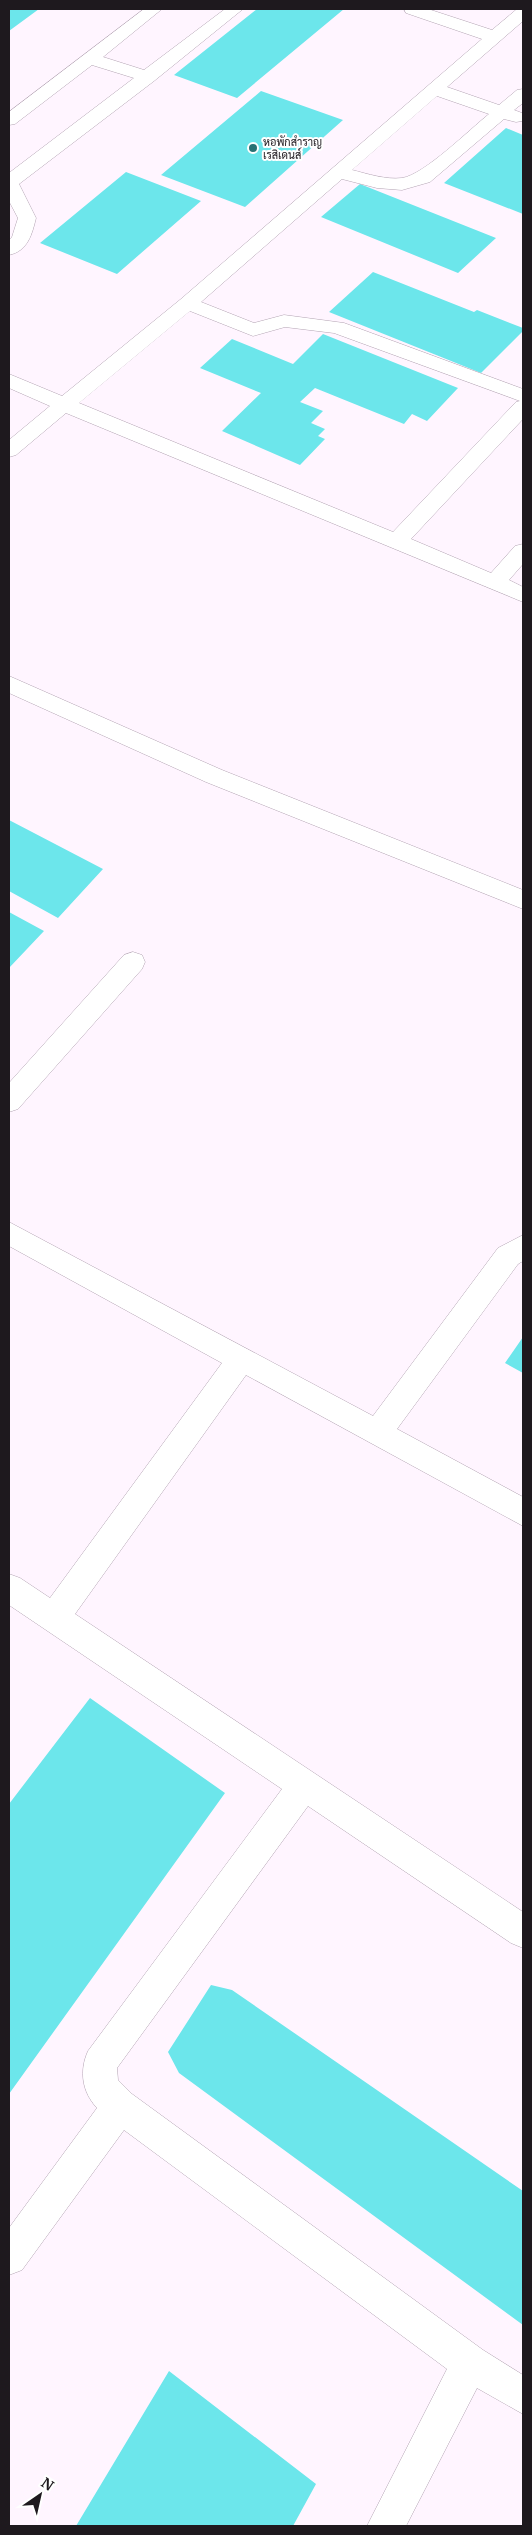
<svg xmlns="http://www.w3.org/2000/svg" width="532" height="2535" font-family="Merriweather,Sarabun,serif">
  <style>
    .building { fill: #6ce6eb }
    .lines { fill: none; stroke-linecap: round; stroke-linejoin: round }
    .minor-casing { stroke: #b3a4b3; stroke-width: 1 }
    .minor { fill: #fff; fill-rule: evenodd }
    .poi-dot { fill: #287275; stroke: #fff; stroke-width: 2 }
    .labels { text-anchor: middle; dominant-baseline: central; stroke-width: 4; stroke-linejoin: round; paint-order: stroke }
    .far-poi-label { font-size: 11px; fill: #1e191e; stroke: #fff; text-anchor: start }
  </style>
  <rect width="100%" height="100%" fill="#fff5ff"/>
  <path class="building" d="M9,9H39L9,31Z
    M257,9H344L237,98L174,75Z
    M261,91L343,120L245,207L161,175Z
    M506,128L523,135V214L444,183Z
    M126,172L201,201L117,274L40,243Z
    M360,184L496,238L458,273L321,217Z
    M373,272L474,312L477,310L523,328V331L481,373L329,312Z
    M323,334L458,388L427,421L412,414L404,424L315,388L300,402L323,411L311,423L325,429L318,436L325,439L300,465L222,431L261,393L200,368L232,339L293,364Z
    M9,820L103,869L58,918L9,891Z
    M9,912L44,931L9,968Z
    M523,1337V1373L505,1363Z
    M90,1698L225,1793L9,2094V1804Z
    M211,1985L232,1990L523,2191V2325L179,2073L168,2052Z
    M169,2371L316,2484L293,2526H76Z"/>
  <g class="lines">
    <defs>
      <path id="minor" d="M144,9H162L103,57L144,70L225,9H243L154,81L19,184L36,218C32,234 28,251 9,255V240L12,237L18,218L9,201V173L134,78L92,65L15,124L9,125V112Z
        M404,9H428L492,30L517,9H523V21L447,87L499,105L517,90L523,89V103L514,110L522,113V121L516,122L504,119L430,182L402,190L377,188L342,179L201,302L254,323L284,315L344,323L523,389V419L411,539L491,573L515,546L523,544V564L509,580L523,587V602L66,413L16,455L9,457V440L50,406L9,388V374L62,396L181,299L482,39L406,13ZM437,96L489,114C470,129 424,175 402,178C386,180 368,174 352,170ZM190,311L253,336L285,327L334,333L520,401L516,402L393,532L79,403Z
        M9,676L222,770L523,890V909L206,782L9,693Z
        M133,952L142,955L145,962L142,969L18,1109L9,1112V1083L124,955Z
        M9,1222L373,1416L498,1248L523,1235V1261L518,1264L397,1429L523,1497V1526L246,1375L75,1614L523,1912V1948L511,1943L308,1806L117,2068L118,2080L132,2094L483,2350L523,2375V2414L477,2388L406,2526H367L447,2369L124,2130L22,2270L9,2275V2228L97,2108C82,2092 79,2071 88,2051L282,1789L9,1605V1574L20,1578L50,1598L222,1363L9,1246Z"/>
    </defs>
    <use href="#minor" class="minor-casing"/>
    <use href="#minor" class="minor"/>
  </g>
  <circle class="poi-dot" cx="253" cy="148" r="5"/>
  <g class="labels">
    <g class="far-poi-label">
      <text x="263" y="142">หอพักสำราญ<tspan x="263" dy="13">เรสิเดนส์</tspan></text>
    </g>
  </g>
  <rect width="532" height="2535" fill="none" stroke="#1e191e" stroke-width="20"/>
  <g transform="translate(40 2495) rotate(34)" stroke="#ffffff" stroke-width="4" paint-order="stroke">
  <path d="M0-4L9 19L0 12L-9 19Z" fill="#1e191e"/>
  <text y="-8" font-size="14" font-weight="bold" text-anchor="middle" fill="#1e191e">N</text>
  </g>
</svg>
